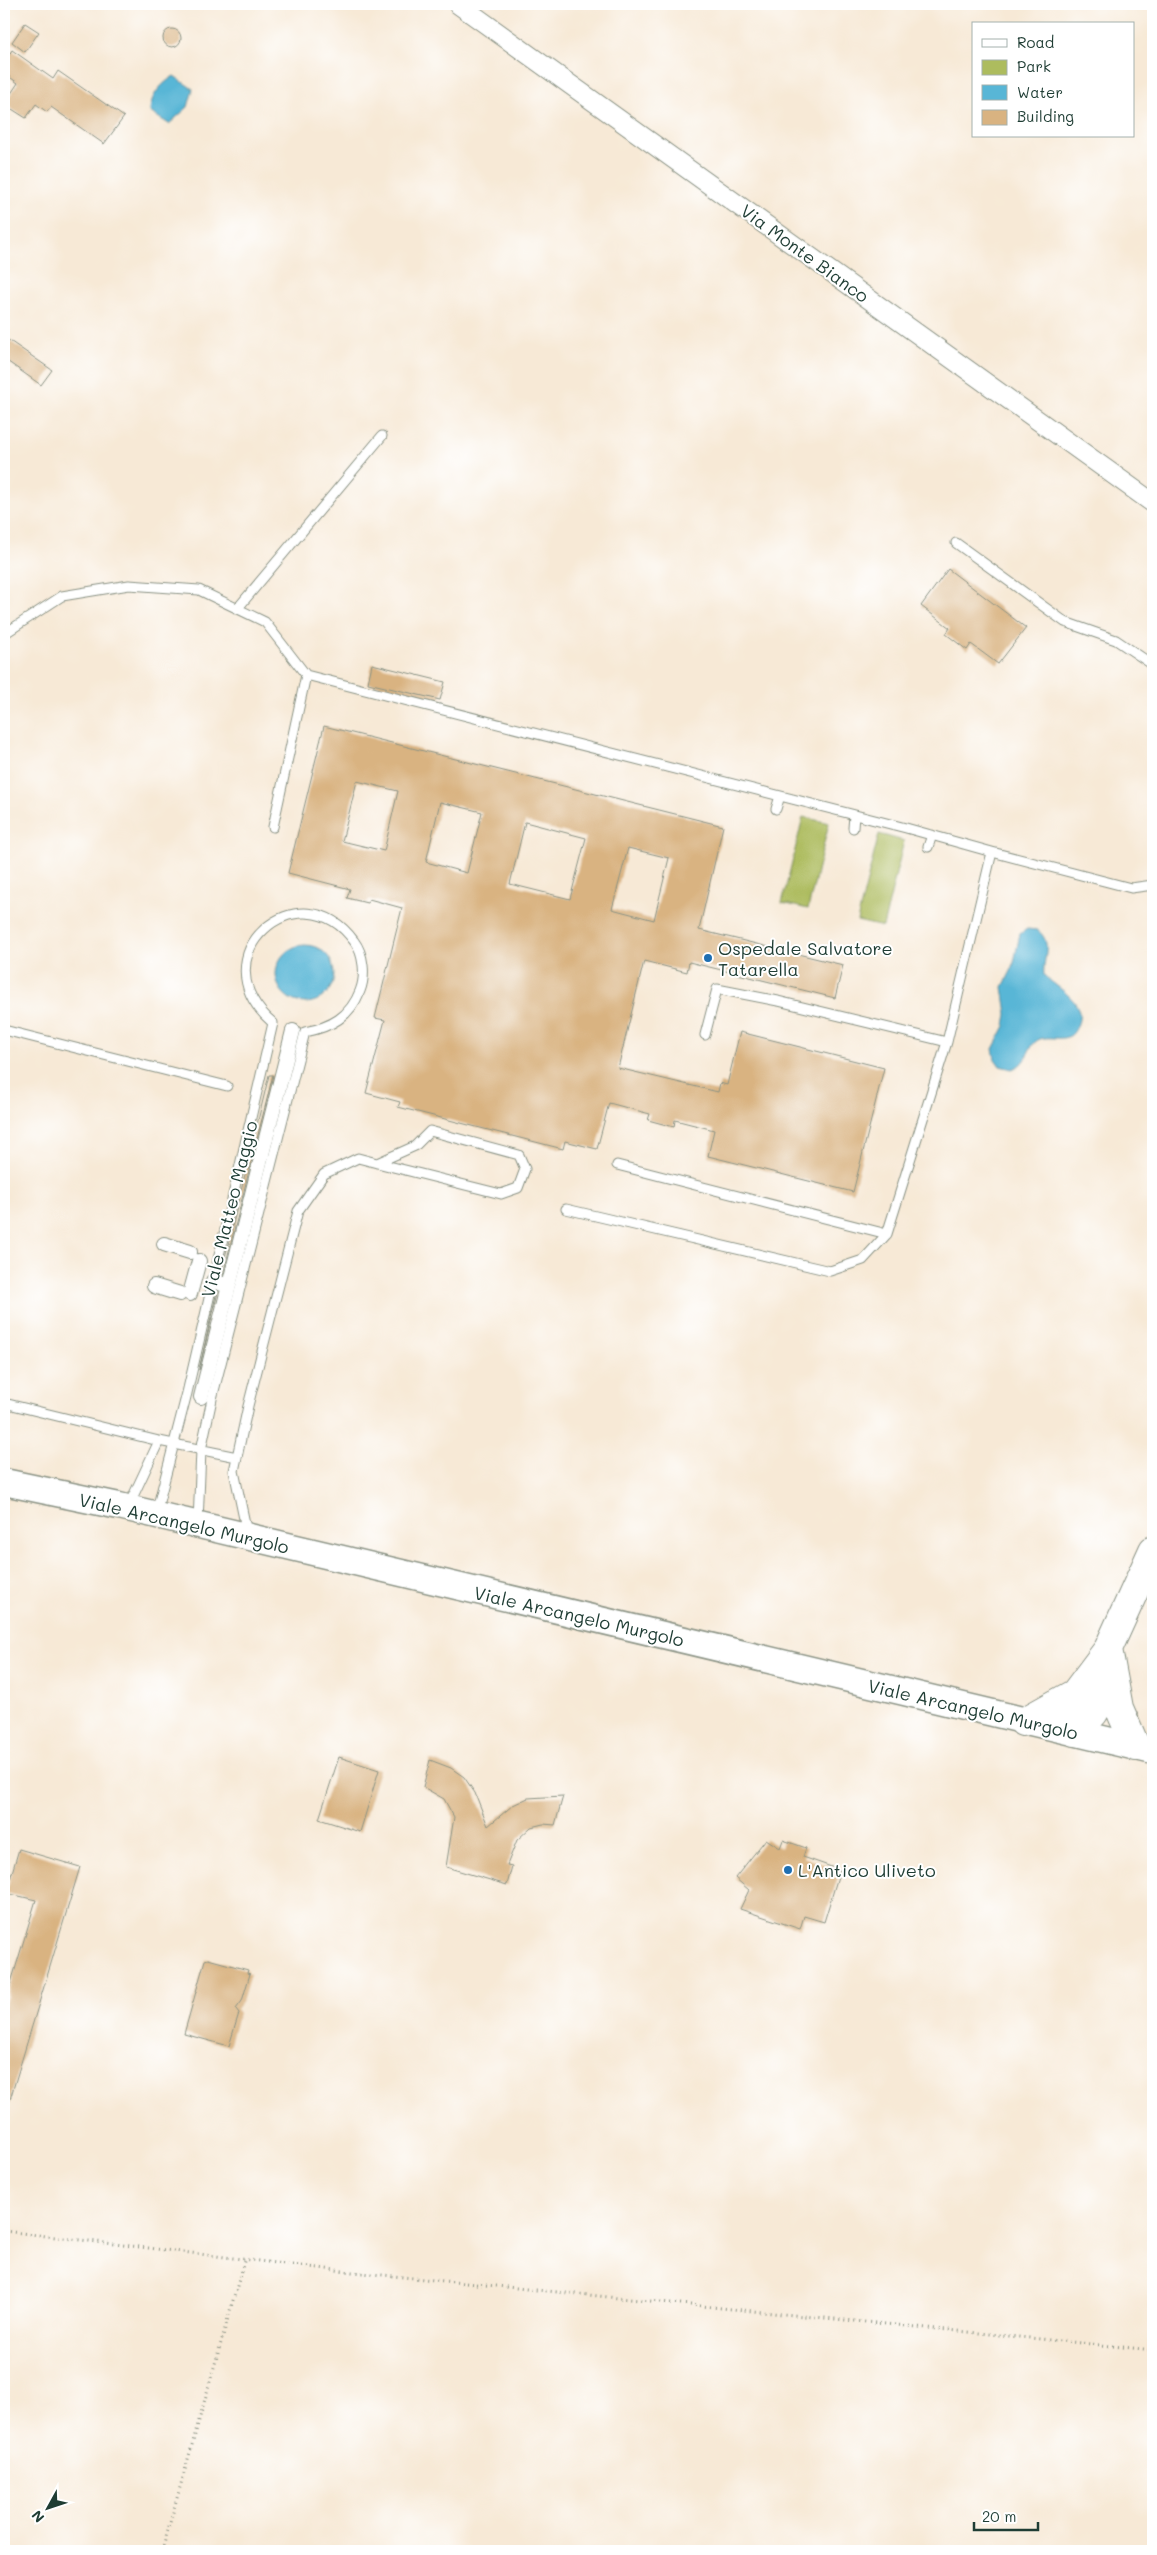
<svg xmlns="http://www.w3.org/2000/svg" width="1157" height="2555" font-family="Mali,sans-serif">
  <style>
    .green { fill: #adbc5e; stroke: #667c49 }
    .water { fill: #58b6d6; stroke: #3c7a85 }
    .building { fill: #d9b381; fill-rule: evenodd }
    .lines { fill: none; stroke-linecap: round; stroke-linejoin: round }
    .service-casing { stroke: #8b9385; stroke-width: 11 }
    .pedestrian-casing { stroke: #8b9385; stroke-width: 16 }
    .minor-casing { stroke: #8b9385; stroke-width: 21 }
    .secondary-casing { stroke: #8b9385; stroke-width: 29 }
    .trunk-casing { stroke: #8b9385; stroke-width: 30 }
    .path { stroke: #8b9385; stroke-width: 3; stroke-dasharray: 1 4; stroke-linecap: butt }
    .service { stroke: #fff; stroke-width: 9 }
    .pedestrian { stroke: #fff; stroke-width: 14 }
    .minor { stroke: #fff; stroke-width: 19 }
    .secondary { stroke: #fff; stroke-width: 26 }
    .trunk { stroke: #fff; stroke-width: 28 }
    .poi-dot { fill: #1f6fb2; stroke: #fff; stroke-width: 2 }
    .labels { text-anchor: middle; dominant-baseline: central; stroke-width: 4; stroke-linejoin: round; paint-order: stroke }
    .street-label { font-size: 18px; fill: #1f3d34; stroke: #fff }
    .poi-label { font-size: 18px; fill: #1f3d34; stroke: #fff; text-anchor: start }
  </style>
  <rect width="100%" height="100%" fill="#fff"/>
  <filter id="ink" filterUnits="userSpaceOnUse"><feTurbulence type="fractalNoise" baseFrequency=".02" numOctaves="2"/><feDisplacementMap in="SourceGraphic" scale="10" xChannelSelector="R" yChannelSelector="G"/><feConvolveMatrix kernelMatrix="1 2 1 2 8 2 1 2 1" color-interpolation-filters="sRGB"/></filter>
  <filter id="wash" filterUnits="userSpaceOnUse"><feTurbulence type="fractalNoise" baseFrequency=".0096" numOctaves="4" result="noise"/><feDisplacementMap in="SourceGraphic" scale="20" xChannelSelector="R" yChannelSelector="G"/><feGaussianBlur stdDeviation="1.12" result="paint"/><feColorMatrix in="noise" values="0 0 0 0 0 0 0 0 0 0 0 0 0 0 0 0 0 1.4 0 .05"/><feComposite in="paint" operator="in"/></filter>
  <g filter="url(#wash)">
    <rect width="100%" height="100%" fill="#f7e9d6"/>
    <path class="green" d="M803,817L829,823L808,909L782,903Z
      M879,834L904,841L883,927L857,921Z"/>
    <path class="water" d="M174,76L193,89L188,107L169,124L150,112C150,96 161,84 174,76Z
      M1027,929L1037,930C1054,942 1042,959 1044,975C1057,989 1088,1001 1077,1026C1075,1031 1072,1036 1067,1037C1059,1040 1049,1036 1040,1039C1026,1045 1030,1063 1012,1069L1000,1066L995,1059L993,1049L1005,1026L1007,1014L1003,987L1013,967L1020,934Z
      M276 974a29 29 0 1 1 58 0a29 29 0 1 1-58 0Z"/>
    <g id="blocks">
      <path class="building" d="M25,23L39,32L25,52L12,42Z
        M163 38a9 9 0 1 1 18 0a9 9 0 1 1-18 0Z
        M12,50L53,79L58,71L124,117L104,144L51,107L47,112L36,104L26,118L4,104L18,83L4,73V63Z
        M4,337L52,370L41,385L4,359Z
        M948,569L1026,628L998,664L971,644L967,650L946,634L950,628L921,606Z
        M372,664L445,682L440,700L368,683Z
        M324,726L723,826L699,930L843,965L835,998L689,962L687,972L644,961L618,1068L718,1092L720,1083L727,1085L740,1032L884,1068L853,1192L708,1156L714,1130L675,1120L674,1127L648,1120L650,1114L609,1103L597,1149L565,1141L563,1149L398,1107L400,1102L366,1093L385,1020L375,1018L402,908L369,899L367,903L347,898L350,889L288,873ZM357,781L398,791L384,851L342,841ZM440,802L482,812L467,873L426,862ZM525,822L586,838L570,899L510,884ZM628,848L669,858L654,920L612,909Z
        M269,1075H273L223,1275L221,1274Z
        M217,1291L218,1292L199,1370Z
        M339,1757L379,1770L360,1832L319,1819Z
        M430,1760L451,1768L464,1777L475,1793L488,1826L513,1805L528,1798L563,1796L555,1825L543,1824L531,1827L517,1840L507,1865L512,1866L507,1885L446,1867L454,1817L444,1799L423,1787Z
        M766,1839L780,1848L783,1840L806,1848L803,1857L840,1870L824,1922L804,1916L800,1929L740,1909L749,1890L735,1878Z
        M19,1849L80,1867L8,2106H4V2006L36,1900L6,1893Z
        M208,1959L248,1970L247,1973L250,1974L242,2001L236,2009L239,2013L229,2046L184,2034L205,1960Z"/>
    </g>
  </g>
  <g filter="url(#ink)">
    <use href="#blocks" fill-opacity="0" stroke="#8b9385" stroke-width="1"/>
    <g class="lines">
      <defs>
        <path id="service" d="M956,543L1065,622L1116,640L1153,665
          M237,609L382,436
          M4,634L62,596L129,585L199,590L265,622L306,675L906,828L992,852L947,1042L887,1234L617,1165
          M776,809L780,796
          M273,827L306,675
          M853,828L854,815
          M928,847L932,835
          M992,852L1131,888L1153,885
          M4,1030L227,1086
          M705,1035L717,989L778,1001L947,1042
          M566,1209L830,1271L863,1260L887,1234
          M4,1403L159,1441L237,1457
          M128,1507L159,1441
          M156,1513L187,1393L273,1023C195,956 301,867 354,941C364,954 366,976 360,991C350,1017 331,1027 305,1032L212,1399L201,1450L198,1523
          M247,1533L234,1471L248,1406L298,1211L324,1174L358,1158L377,1163L501,1194L518,1188L525,1169L519,1155L430,1131L415,1146L377,1163"/>
        <path id="pedestrian" d="M164,1244L190,1252
          M213,1281L229,1286
          M154,1286L180,1294
          M190,1294L199,1261
          M201,1397L293,1031"/>
        <path id="minor" d="M458,4L1153,503"/>
        <path id="secondary" d="M4,1482L119,1506L1153,1751"/>
        <path id="trunk" d="M1108,1649L1119,1708L1136,1747
          M1023,1722L1075,1693
          M1076,1732L1070,1708L1075,1693L1108,1649L1153,1550
          M1076,1732L1094,1713L1113,1679"/>
      </defs>
      <use href="#service" class="service-casing"/>
      <use href="#pedestrian" class="pedestrian-casing"/>
      <use href="#minor" class="minor-casing"/>
      <use href="#secondary" class="secondary-casing"/>
      <use href="#trunk" class="trunk-casing"/>
      <path class="path" d="M4,2231L352,2272L1153,2350
        M162,2551L245,2258"/>
      <use href="#service" class="service"/>
      <use href="#pedestrian" class="pedestrian"/>
      <use href="#minor" class="minor"/>
      <use href="#secondary" class="secondary"/>
      <use href="#trunk" class="trunk"/>
    </g>
  </g>
  <g class="poi-dot">
    <circle cx="708" cy="958" r="5"/>
    <circle cx="788" cy="1870" r="5"/>
  </g>
  <g class="labels">
    <g class="street-label">
      <text transform="translate(805 253) rotate(36)">Via Monte Bianco</text>
      <text transform="translate(229 1209) rotate(-76)">Viale Matteo Maggio</text>
      <text transform="translate(184 1523) rotate(13)">Viale Arcangelo Murgolo</text>
      <text transform="translate(579 1616) rotate(13)">Viale Arcangelo Murgolo</text>
      <text transform="translate(973 1709) rotate(13)">Viale Arcangelo Murgolo</text>
    </g>
    <g class="poi-label">
      <text x="718" y="948">Ospedale Salvatore<tspan x="718" dy="21">Tatarella</tspan></text>
      <text x="798" y="1870">L'Antico Uliveto</text>
    </g>
  </g>
  <rect width="1157" height="2555" fill="none" stroke="#fff" stroke-width="20"/>
  <rect x="972" y="22" width="162" height="115" fill="#ffffff" stroke="#a5b1ae"/>
  <rect x="982" y="39" width="25" height="8" fill="#ffffff" stroke="#a5b1ae"/>
  <text x="1017" y="48" font-size="15" fill="#1f3d34">Road</text>
  <rect x="982" y="60" width="25" height="15" fill="#adbc5e" stroke="#a5b1ae"/>
  <text x="1017" y="72" font-size="15" fill="#1f3d34">Park</text>
  <rect x="982" y="85" width="25" height="15" fill="#58b6d6" stroke="#a5b1ae"/>
  <text x="1017" y="98" font-size="15" fill="#1f3d34">Water</text>
  <rect x="982" y="110" width="25" height="15" fill="#d9b381" stroke="#a5b1ae"/>
  <text x="1017" y="122" font-size="15" fill="#1f3d34">Building</text>
  <g transform="translate(48 2508) rotate(230)" stroke="#ffffff" stroke-width="4" paint-order="stroke">
  <path d="M0-4L9 19L0 12L-9 19Z" fill="#1f3d34"/>
  <text y="-8" font-size="14" font-weight="bold" text-anchor="middle" fill="#1f3d34">N</text>
  </g>
  <path d="M974 2522v8h64v-8" fill="none" stroke="#1f3d34" stroke-width="2.5"/>
  <text x="982" y="2522" font-size="15" fill="#1f3d34" stroke="#ffffff" stroke-width="4" paint-order="stroke">20 m</text>
</svg>
